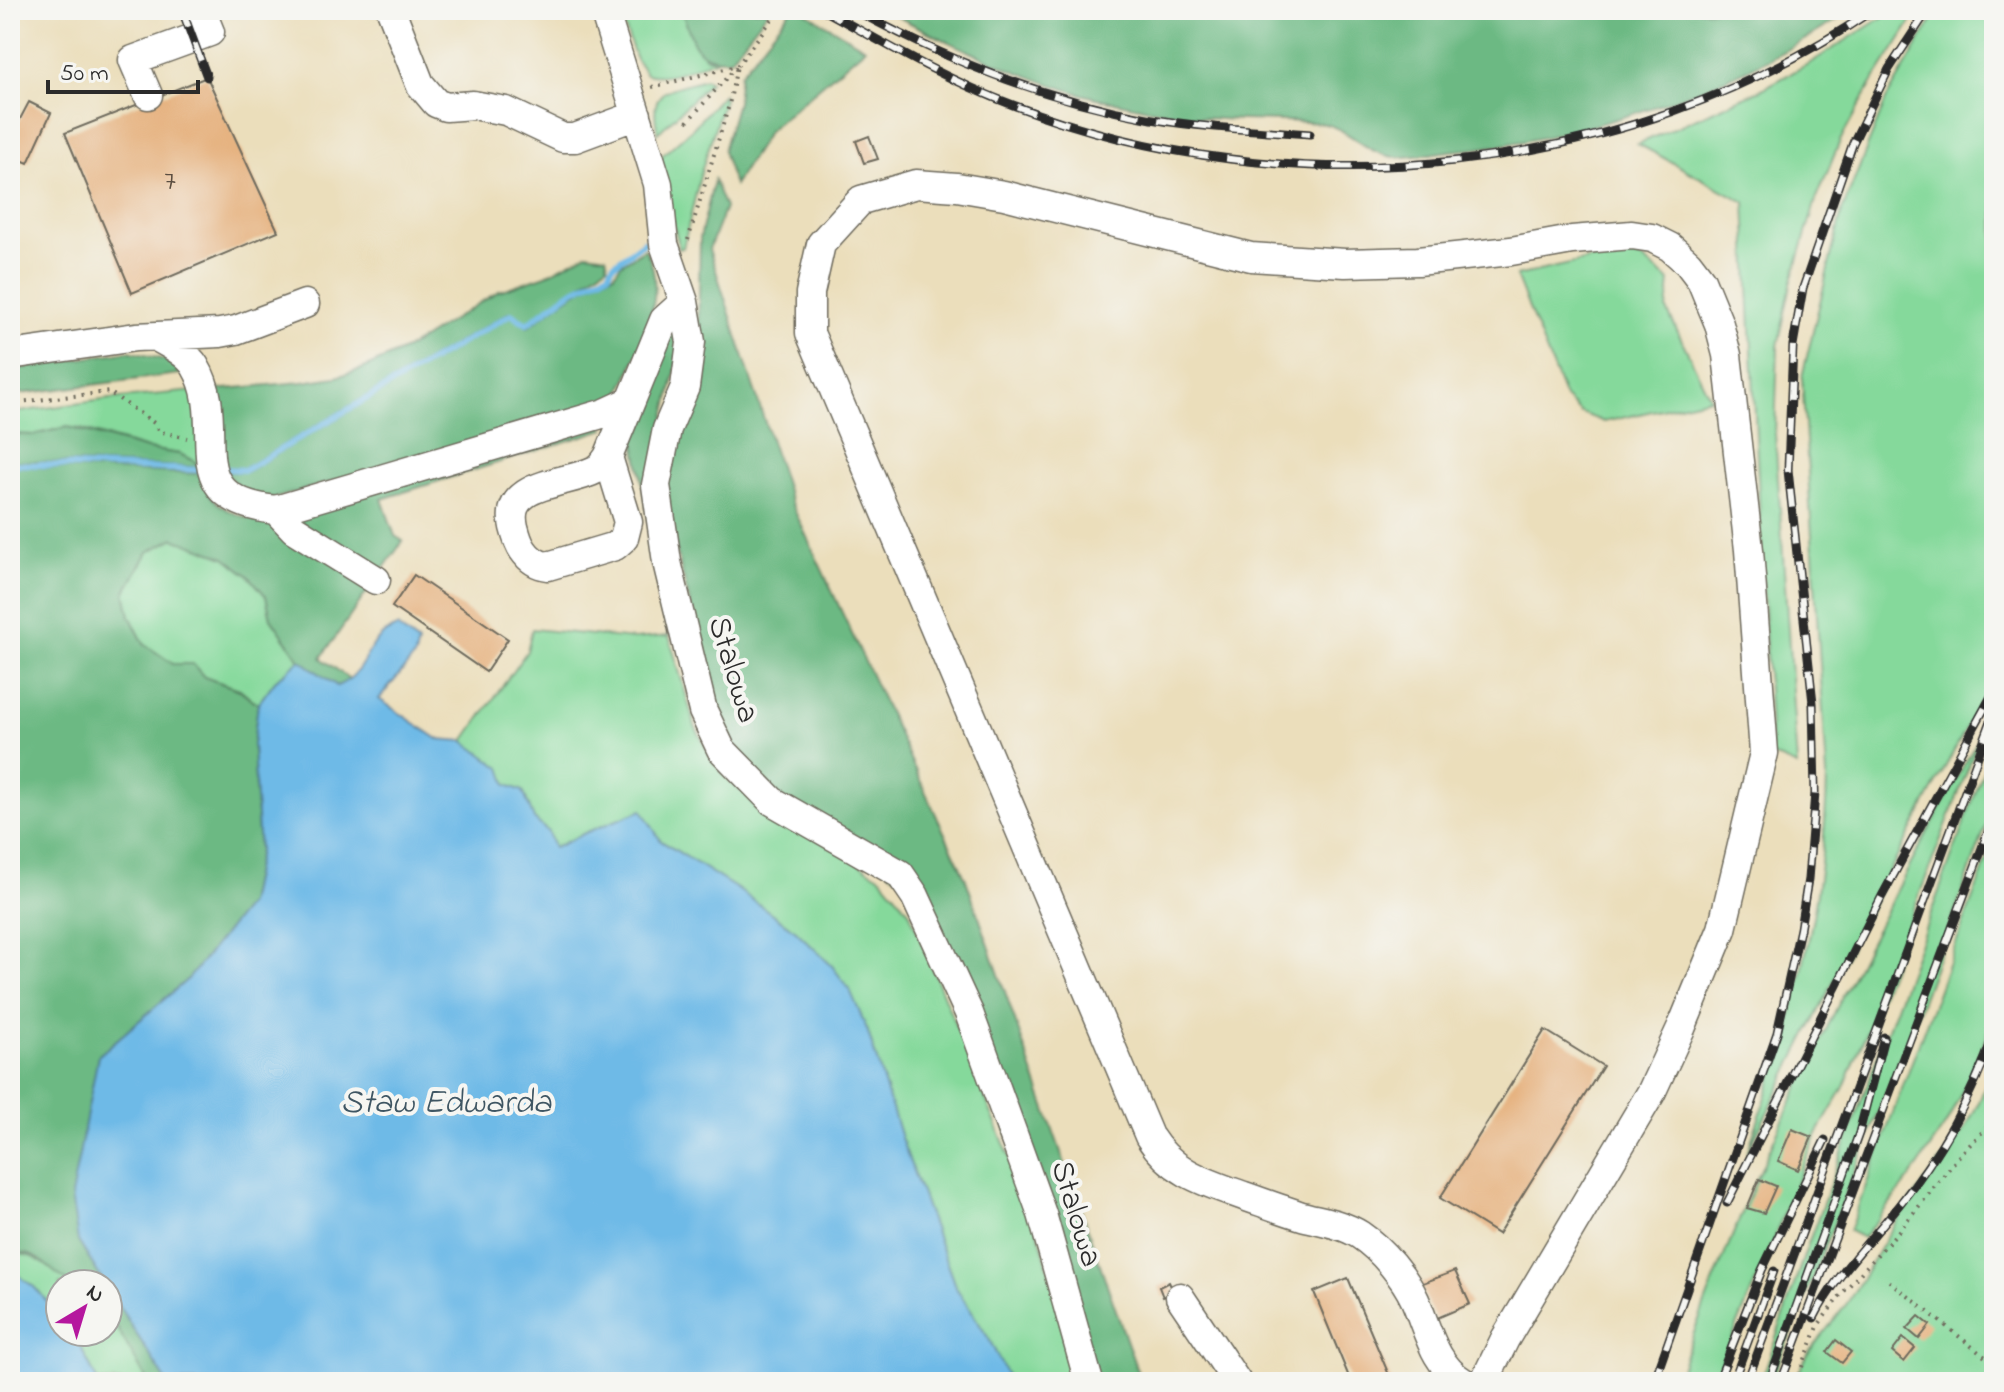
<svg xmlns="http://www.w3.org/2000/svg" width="2004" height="1392" font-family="'Indie Flower',sans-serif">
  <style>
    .green { fill: #85d99b; stroke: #588263; stroke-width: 2 }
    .forest { fill: #6cb983; stroke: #4c7257; stroke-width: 2 }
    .water { fill: #6ebae7; stroke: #4c7289; stroke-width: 2 }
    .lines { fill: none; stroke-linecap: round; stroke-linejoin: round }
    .stream { stroke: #6ebae7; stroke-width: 6 }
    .building { fill: #e6b381 }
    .minor-casing { stroke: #6e6a5d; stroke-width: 31 }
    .path { stroke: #6e6a5d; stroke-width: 4; stroke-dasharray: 2 6; stroke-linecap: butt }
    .minor { stroke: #fff; stroke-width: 28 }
    .rail-casing { stroke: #2b2b2b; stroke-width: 9 }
    .rail { stroke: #f6f6f2; stroke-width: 6; stroke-dasharray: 18; stroke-linecap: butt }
    .labels { text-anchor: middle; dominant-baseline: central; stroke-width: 8; stroke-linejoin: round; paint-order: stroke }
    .number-label { font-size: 28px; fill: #5a4d40 }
    .street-label { font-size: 32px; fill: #2b2b2b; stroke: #f6f6f2 }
    .water-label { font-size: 34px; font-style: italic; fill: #3f5663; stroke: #f6f6f2 }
  </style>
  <rect width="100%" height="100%" fill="#f6f6f2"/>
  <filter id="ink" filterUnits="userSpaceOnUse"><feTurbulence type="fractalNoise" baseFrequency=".0125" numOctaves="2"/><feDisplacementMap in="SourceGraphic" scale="16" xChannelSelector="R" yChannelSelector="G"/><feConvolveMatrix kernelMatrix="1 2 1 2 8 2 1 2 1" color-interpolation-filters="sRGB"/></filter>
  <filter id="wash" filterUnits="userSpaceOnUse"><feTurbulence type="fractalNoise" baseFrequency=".006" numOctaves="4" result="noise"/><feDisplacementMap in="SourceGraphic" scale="32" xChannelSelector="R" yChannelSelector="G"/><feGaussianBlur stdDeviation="1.8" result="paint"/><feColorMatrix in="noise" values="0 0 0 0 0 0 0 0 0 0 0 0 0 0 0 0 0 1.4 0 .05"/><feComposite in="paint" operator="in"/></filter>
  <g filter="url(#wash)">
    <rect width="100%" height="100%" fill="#ebdebb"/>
    <path class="green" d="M619,10H680L705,57L715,60C693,67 670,80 646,74L636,59Z
      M1894,10H1919L1871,85L1840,141L1816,200L1791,284L1778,346L1775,434L1797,766L1771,755L1745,202L1638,144L1762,89L1810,63Z
      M1938,10H1994V676L1879,891L1747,1153C1791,1028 1825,909 1827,775L1802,377L1842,211L1886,100Z
      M705,79L710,82L658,133C647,87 668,90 705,79Z
      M723,94L724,99L701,172L683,248L678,249V241L656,161L694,127Z
      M1615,254L1641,258L1670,281L1667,310L1710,398L1604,422L1581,413L1565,398L1516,276Z
      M194,391L201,465L180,454L147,449L81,429L67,427L34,435L10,434V413L110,399Z
      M174,538L225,557L249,576L266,596L271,618L300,660L275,681L258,704L240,689L204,677L193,665L173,664L144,644L130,616L125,593L148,552Z
      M532,629L634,639L669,636L695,726L713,761L732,784L766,809L881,877L909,911L1034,1217L1080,1382H1010L989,1339L955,1286L901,1138L867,1029L832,966L796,931L737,889L661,841L587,832L554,848L548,832L534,819L523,791L506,785L464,741L527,651Z
      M1982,732L1867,1031L1844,1087L1817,1134L1714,1382H1676C1756,1155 1867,942 1982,732Z
      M1994,743V805L1915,1020L1771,1382H1761L1808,1244Z
      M1994,841V1017L1975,1066L1946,1124L1912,1175L1863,1238L1849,1231Z
      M1994,1061V1382H1794L1809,1352L1848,1302L1900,1215L1965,1129L1980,1100Z
      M16,1254C42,1254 54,1277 77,1284H60V1315L34,1287L10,1269V1257Z
      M108,1312L114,1320L148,1382H98L73,1332H108Z"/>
    <path class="forest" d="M680,10H769L730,59C688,60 696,39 680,10Z
      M791,10H802L865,48L769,130L734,185L723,151L737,102L740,74Z
      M885,10H1852C1741,86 1584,140 1450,151C1432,153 1413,158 1396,157C1367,156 1348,126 1319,123C1279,119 1238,122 1198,117C1161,111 1122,105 1085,95C1021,77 944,41 885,10Z
      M714,180L725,208L709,249L791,503L965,877L1141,1382H1097L920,893L777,795L726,745L660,486L698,346L700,238Z
      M645,249C672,295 636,355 618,398L255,504L224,472H246L511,316L528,327C556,306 582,285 614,274L621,264Z
      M587,253L606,256L608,265L527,322L510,312L244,468L223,467L214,390L302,382L336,377L362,369L406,349L499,291L546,275Z
      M672,324L683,338L663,426L673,629L669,636L634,436L627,433Z
      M129,351L185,365L188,373L10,395V370Z
      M602,424L605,429L382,499L395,536L403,541L381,572L302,524L299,511Z
      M67,427L147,449L180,454L201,465L198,467L10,461V434L34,435Z
      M10,466L204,474C203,506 243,520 270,522L371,586L321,658L351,680L337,686L300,660L271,618L266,596L249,576L225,557L174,538L148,552L125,593L130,616L144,644L173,664H193L204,677L240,690L258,704L253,745L259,851L248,904L189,978L98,1056L78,1241L105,1284C95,1284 82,1286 72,1283C51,1276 35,1243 10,1257Z
      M108,1289L167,1382H148L108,1312Z"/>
    <path class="water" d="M397,627L418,643L415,656L379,699L438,739L464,741L501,768L507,785L523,791L534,819L548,832L554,848L587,832L642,810L661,841L737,889L796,931L832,966L850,990L867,1029L901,1138L955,1286L989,1339L1010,1382H167L108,1289V1284H105L78,1241L71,1196L98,1056L189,978L248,904L259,851L253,745L258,704L275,681L300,660L337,686C370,673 362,640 397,627Z
      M10,1269L34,1287L60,1315V1332H73L98,1382H10Z"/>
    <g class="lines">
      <path class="stream" d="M10,464L204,470
        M224,469L245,470L511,314L527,324L572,291L609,273L613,265L644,242"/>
    </g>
    <g id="blocks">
      <path class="building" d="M207,77L278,231L132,293L65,133Z
        M29,102L51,113L28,163L10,155V138Z
        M869,136L878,159L864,163L856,141Z
        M414,575L508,639L486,672L392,607Z
        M1545,1030L1603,1066L1498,1234L1440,1198Z
        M1792,1129L1812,1137L1798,1170L1778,1161Z
        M1759,1179L1776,1186L1764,1213L1747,1208Z
        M1455,1271L1470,1304L1435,1319L1420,1284Z
        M1348,1278L1392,1382H1351L1314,1292Z
        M1169,1282L1174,1293L1163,1297L1159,1287Z
        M1919,1316L1930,1325L1919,1339L1907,1329Z
        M1903,1338L1915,1348L1904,1362L1892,1352Z
        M1836,1340L1851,1352L1842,1363L1827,1352Z"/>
    </g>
  </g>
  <g filter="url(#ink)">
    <use href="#blocks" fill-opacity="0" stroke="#6e6a5d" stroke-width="2"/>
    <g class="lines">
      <defs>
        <path id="minor" d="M391,10L420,84L436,103L446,107L473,105L506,111L563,138H575L637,115
          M604,10L658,184L664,244L684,302L691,342L685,387L667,429L656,485L667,562L703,711L721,749L772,801L900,874L915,896L969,1013L1042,1214L1089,1382
          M148,95L133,60L210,32L201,10
          M156,337C169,344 187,353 195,366C232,427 171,498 276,510L605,413L631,401L664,320L684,302
          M10,355L136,337L220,333L236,330L305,304
          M608,457C604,462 601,468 595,470C567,485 503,481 514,527C516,535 518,543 523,550C529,559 538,565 548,566L615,546L624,538L628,522L608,457L631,401
          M276,510L294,529L376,580
          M1180,1297L1237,1382
          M1463,1382C1434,1364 1428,1330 1415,1300C1404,1276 1382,1250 1360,1235C1343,1224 1321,1221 1302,1216C1283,1210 1264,1203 1244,1196C1205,1182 1172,1173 1149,1136L810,333V293L821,244L861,200L916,184L957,187L1004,195L1251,257L1345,263L1418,261L1511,251L1572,240L1632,235L1652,238L1670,247L1688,263L1701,280L1719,324L1727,355L1749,550L1764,753L1722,929L1682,1026L1651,1093L1505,1339L1484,1382"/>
      </defs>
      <use href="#minor" class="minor-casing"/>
      <path class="path" d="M652,87L737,66L779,10
        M687,122L737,66
        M688,240L729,105L737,66
        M10,403L109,392L154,423L158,431L187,438
        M1889,1281L1994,1364
        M1796,1382L1819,1324L1839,1297L1904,1225L1959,1156L1994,1120"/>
      <use href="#minor" class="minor"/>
      <defs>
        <path id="rail" d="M182,10L207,77
          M824,10C885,44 947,80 1013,105C1292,212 1625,179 1873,10
          M855,10C948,61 1046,100 1152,119C1204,128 1257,130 1310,134
          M1727,1203L1882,896L1994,691
          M1814,1318C1835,1276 1870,1241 1899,1205C1941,1153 1972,1097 1994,1034
          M1654,1382L1777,1033L1800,929L1808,879L1815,793L1813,703L1788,470L1793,345L1803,288L1853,143L1889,69L1928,10
          M1718,1382L1762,1270L1825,1140
          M1733,1382L1774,1271
          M1747,1382L1994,713
          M1769,1382L1859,1133L1884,1037
          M1781,1382L1994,816"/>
      </defs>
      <use href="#rail" class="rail-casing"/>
      <use href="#rail" class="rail"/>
    </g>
  </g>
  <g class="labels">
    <g class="number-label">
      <text x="170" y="182">7</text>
    </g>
    <g class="street-label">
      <text transform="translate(732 670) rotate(73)">Stalowa</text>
      <text transform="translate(1075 1214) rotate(73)">Stalowa</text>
    </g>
    <g class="water-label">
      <text x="446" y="1104">Staw Edwarda</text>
    </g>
  </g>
  <rect width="2004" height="1392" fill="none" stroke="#f6f6f2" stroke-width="40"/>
  <g transform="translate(84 1308) rotate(38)"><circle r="38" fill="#f6f6f2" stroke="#a5a5a2" stroke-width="2"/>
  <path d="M0-6L14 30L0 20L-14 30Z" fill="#b5179e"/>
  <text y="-12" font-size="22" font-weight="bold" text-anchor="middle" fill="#2b2b2b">N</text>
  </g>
  <path d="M48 80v12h150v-12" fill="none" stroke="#2b2b2b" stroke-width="4"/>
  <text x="60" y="80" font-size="24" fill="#2b2b2b" stroke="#f6f6f2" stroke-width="6" paint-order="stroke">50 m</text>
</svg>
